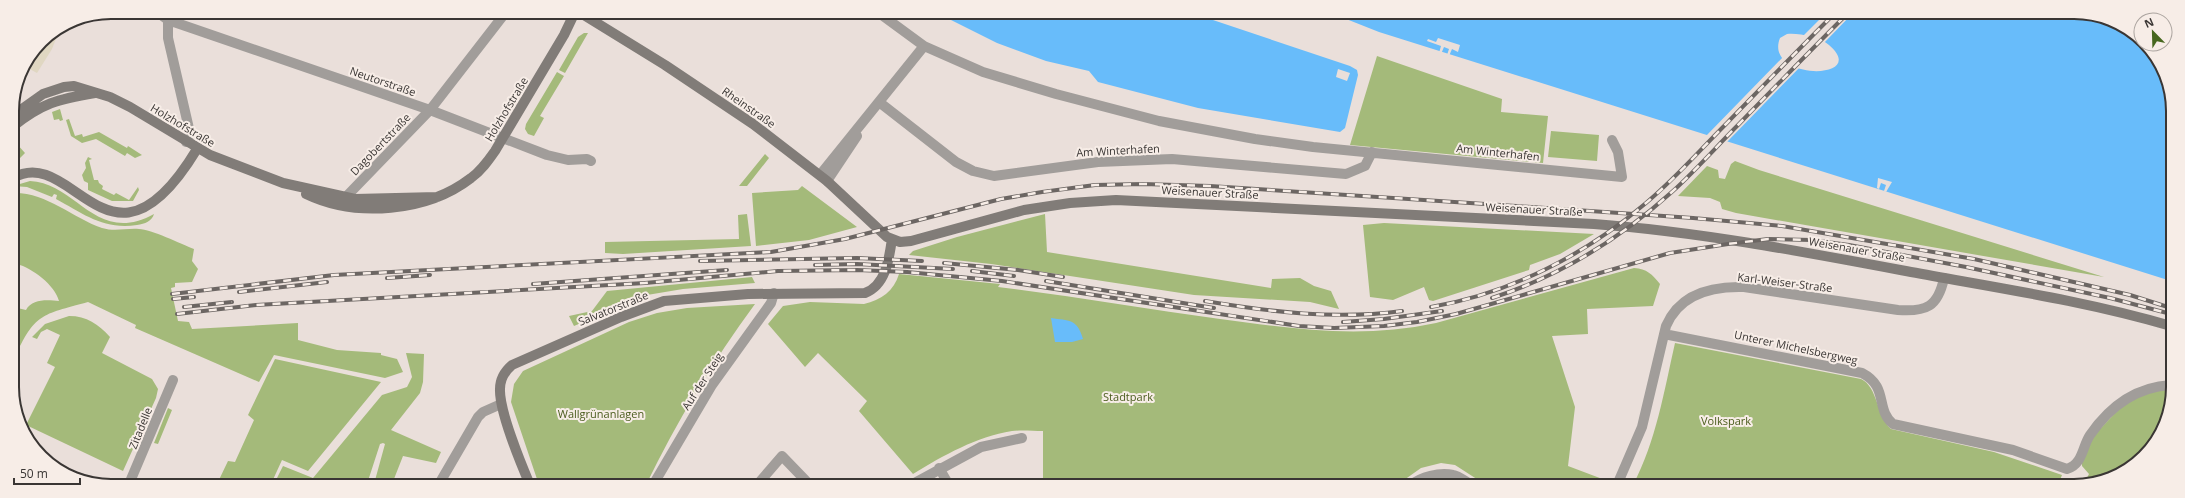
<svg xmlns="http://www.w3.org/2000/svg" width="2185" height="498" font-family="'Open Sans',sans-serif">
  <style>
    .education { fill: #e0d7c2 }
    .green { fill: #a4ba7a }
    .water { fill: #68bcfa; fill-rule: evenodd }
    .pier { fill: #eadfda }
    .lines { fill: none; stroke-linecap: round; stroke-linejoin: round }
    .street { stroke: #a19d9a; stroke-width: 10 }
    .secondary { stroke: #817c78; stroke-width: 10 }
    .rail-casing { stroke: #6c6663; stroke-width: 4 }
    .rail { stroke: #f7ede7; stroke-width: 2.5; stroke-dasharray: 8; stroke-linecap: butt }
    .labels { text-anchor: middle; dominant-baseline: central; stroke-width: 4; stroke-linejoin: round; paint-order: stroke }
    .street-label { font-size: 11px; fill: #3a3634; stroke: #f7ede7 }
    .park-label { font-size: 11px; fill: #4b5d1e; stroke: #f7ede7 }
    .rim { fill: none; stroke: #3a3634; stroke-width: 2 }
  </style>
  <rect width="100%" height="100%" fill="#eadfda"/>
  <path class="education" d="M60,28L52,49L37,73L24,66L41,41Z"/>
  <path class="green" d="M584,33H588L565,73L559,70L578,37Z
    M1377,56L1502,99L1501,112L1548,116L1543,163L1350,145Z
    M557,72L564,76L540,116L544,118L534,136L528,134L525,129L526,124Z
    M60,109L63,120L60,121L59,119L54,120L52,112Z
    M69,119L75,136L82,134L83,137L99,132L127,148L128,146L142,155L135,158L127,153L125,156L96,139L82,143L71,136L66,120Z
    M1551,131L1599,135L1597,161L1548,157Z
    M16,143L25,153L19,159L13,161L12,146Z
    M765,154L769,158L747,186H739Z
    M88,157L92,159L89,160L94,180H98L99,183L103,186L102,189L114,195L116,193L129,200L138,187L139,190L133,201H112L88,190V183L84,181L82,175L86,168L85,163Z
    M1735,161L1759,170L2104,277L1736,213L1722,209L1720,202L1710,198L1678,196L1707,166L1718,170L1719,178L1725,179L1731,164Z
    M30,181C77,183 96,246 154,214C152,221 145,224 137,225C103,230 84,214 56,199L57,195L54,194L52,197L27,187L13,186Z
    M802,186L857,227L809,240L756,246L752,193L798,190Z
    M15,193C47,193 73,218 102,228C115,232 126,228 139,229C151,229 181,244 194,249L192,261L198,269L192,282L175,283V287L171,288L178,321L189,322L192,329L298,323V340L337,350L381,353V355L397,359L403,372L385,378L274,355L259,382L135,328L136,325L88,302C41,315 35,313 14,359L13,307L26,310C32,298 49,300 59,301C55,285 32,268 17,264V261L13,260V194Z
    M747,214L751,246L623,254L605,253V242L739,239L738,215Z
    M1045,214L1047,252L1271,288L1272,279L1300,278L1314,286L1331,291L1339,309L1310,302L1194,295L991,264L909,255L913,251L957,237Z
    M1384,223L1594,234L1560,254L1530,265L1529,270L1433,301L1429,300L1424,287L1393,300L1370,297L1363,225Z
    M1634,268C1647,269 1652,274 1660,284L1653,306L1587,309L1588,334L1552,336L1575,407L1568,466L1613,483L1612,485H1486L1455,465L1441,463L1421,468L1397,485H1043V431C1033,431 1022,430 1012,431C976,437 944,455 913,474L859,411L867,401L818,353L805,367L768,324L783,306L810,302L864,304C881,300 894,291 899,274L1000,284L998,287C1072,296 1146,309 1220,319C1296,329 1360,339 1436,323Z
    M752,277L755,283L683,289L647,295L574,326L569,316L592,311L607,291Z
    M755,304C713,361 677,421 646,485H539L511,402L514,384L523,371L629,322L657,313L687,308Z
    M69,316C87,316 98,324 110,337L102,353L152,379L158,389L156,398L123,471L26,425L55,367L47,363L60,335L47,329L41,332L37,339L32,337L45,324Z
    M1675,343L1861,379C1878,387 1876,415 1891,429L1994,452L2062,475L2060,480C2071,483 2084,486 2089,474L2082,466V461L2095,434L2123,405L2145,393L2171,389C2171,429 2149,460 2113,478C2104,483 2090,483 2080,486L1633,485C1656,441 1664,392 1675,343Z
    M406,353L424,354L423,382L420,393L391,430L441,452L436,463L403,456L392,484H374L385,444L383,443L380,444L367,484H274L283,466L313,478L382,395L407,387L412,377Z
    M275,359L381,382L308,471L282,460L271,484H217L228,461L235,462L254,420L248,415Z
    M168,408L172,410L158,444L154,443Z"/>
  <path class="water" d="M937,13H1192L1350,66L1357,70L1358,75L1345,128L1340,132L1198,108L1098,82L1089,71L1046,61L997,43Z
    M1331,13L2093,14L2141,39V44H2146L2171,91V281L1379,32ZM1787,34C1800,33 1819,37 1829,45C1871,81 1763,81 1780,38Z
    M1051,318C1069,321 1077,318 1083,339L1072,342H1055Z"/>
  <path class="pier" d="M1825,14H1852L1823,44L1802,37Z
    M1438,38L1460,45L1458,52L1452,49L1449,56L1447,55L1449,49L1444,47L1441,54L1439,53L1441,46L1427,41L1428,39L1436,42Z
    M1783,57L1801,66L1726,143L1706,136Z
    M1338,69L1350,73L1347,81L1336,77Z
    M1878,178L1892,182L1886,192L1884,191L1886,185L1881,183L1879,189L1877,188Z"/>
  <g class="lines">
    <path class="street" d="M157,12L168,20L430,110L547,155L568,160L587,159L591,161
      M879,13L924,46L983,72L1056,94L1159,121L1255,139L1313,147L1622,177L1618,152L1612,140
      M168,20V38L190,133L186,142
      M879,102L956,162L973,171L994,176L1098,162L1172,159L1346,174L1365,166L1372,152
      M820,175L924,46
      M827,181L857,136
      M341,202L430,110L506,12
      M1664,334L1862,373C1889,387 1875,409 1893,424L2013,450L2067,469C2083,464 2082,447 2090,435C2110,406 2136,387 2171,385
      M939,468L949,485
      M129,484L173,380
      M439,484L478,417L483,412L501,404
      M653,485L712,385L771,303L774,293
      M757,485L782,456L810,485
      M911,485L981,447L1022,438
      M1411,485C1421,477 1439,472 1453,475C1459,476 1466,482 1472,485
      M1617,485L1642,427L1666,326C1680,293 1712,286 1744,287L1898,310C1926,312 1938,307 1944,278"/>
    <path class="secondary" d="M579,12L665,65L753,124L827,181L887,237L900,242L911,241L1024,210L1070,203L1116,200L1594,224C1701,232 1805,252 1911,272C1998,288 2086,301 2171,326
      M12,116L43,94L64,87L74,86L110,97L130,107L210,155L283,183L355,199L437,197
      M12,127C42,103 58,99 95,93
      M13,178C74,143 110,293 197,149
      M306,194C356,218 427,212 471,178C481,171 488,161 495,151L564,35L575,12
      M530,485C521,464 499,410 500,389C500,380 505,371 512,365L621,317L664,301L748,294L865,293C886,285 889,259 892,239"/>
    <defs>
      <path id="rail" d="M700,261L857,258L922,261
        M944,263L1018,270L1063,277
        M815,265L857,264L953,269
        M972,271L1014,276
        M387,278L430,275
        M1046,281L1214,308
        M533,284L727,270
        M239,292L327,282
        M172,294L334,275L771,252L845,239L1001,199L1042,192L1095,185L1143,184L1210,186L1516,206L1693,218L1782,226L1974,259L2130,295L2171,308
        M1492,298C1560,276 1621,238 1673,191C1696,170 1717,146 1739,124C1775,87 1811,50 1847,14
        M173,299L194,297
        M1205,301C1271,312 1335,320 1402,311
        M184,307L232,302
        M1431,307C1511,293 1585,255 1646,203C1675,179 1700,150 1726,124C1762,87 1798,50 1834,14
        M177,314L256,305L645,283L778,271L857,270L907,272L1002,281L1299,326L1334,328L1384,326L1417,322L1456,314L1670,253L1728,244L1768,239L1812,240L1849,245L1966,267L2110,298L2171,314
        M1343,322L1384,319L1442,311"/>
    </defs>
    <use href="#rail" class="rail-casing"/>
    <use href="#rail" class="rail"/>
  </g>
  <g class="labels">
    <g class="street-label">
      <text transform="translate(383 81) rotate(19)">Neutorstraße</text>
      <text transform="translate(749 107) rotate(35)">Rheinstraße</text>
      <text transform="translate(506 109) rotate(-59)">Holzhofstraße</text>
      <text transform="translate(183 125) rotate(31)">Holzhofstraße</text>
      <text transform="translate(380 144) rotate(-46)">Dagobertstraße</text>
      <text transform="translate(1118 150) rotate(-3)">Am Winterhafen</text>
      <text transform="translate(1498 152) rotate(6)">Am Winterhafen</text>
      <text transform="translate(1210 192) rotate(3)">Weisenauer Straße</text>
      <text transform="translate(1534 209) rotate(3)">Weisenauer Straße</text>
      <text transform="translate(1857 249) rotate(10)">Weisenauer Straße</text>
      <text transform="translate(1785 282) rotate(7)">Karl-Weiser-Straße</text>
      <text transform="translate(613 308) rotate(-22)">Salvatorstraße</text>
      <text transform="translate(1796 347) rotate(12)">Unterer Michelsbergweg</text>
      <text transform="translate(702 381) rotate(-57)">Auf der Steig</text>
      <text transform="translate(140 428) rotate(-68)">Zitadelle</text>
    </g>
    <g class="park-label">
      <text x="1128" y="396">Stadtpark</text>
      <text x="601" y="413">Wallgrünanlagen</text>
      <text x="1726" y="420">Volkspark</text>
    </g>
  </g>
  <path d="M0 0H2185V498H0ZM111 19H2074A92 92 0 0 1 2166 111V387A92 92 0 0 1 2074 479H111A92 92 0 0 1 19 387V111A92 92 0 0 1 111 19Z" fill="#f7ede7" fill-rule="evenodd"/>
  <path class="rim" d="M111 19H2074A92 92 0 0 1 2166 111V387A92 92 0 0 1 2074 479H111A92 92 0 0 1 19 387V111A92 92 0 0 1 111 19Z"/>
  <g transform="translate(2153 32) rotate(337)"><circle r="19" fill="#f7ede7" stroke="#aba49f"/>
  <path d="M0-3L7 15L0 10L-7 15Z" fill="#46671e"/>
  <text y="-6" font-size="11" font-weight="bold" text-anchor="middle" fill="#3a3634">N</text>
  </g>
  <path d="M14 478v6h66v-6" fill="none" stroke="#3a3634" stroke-width="2"/>
  <text x="20" y="478" font-size="12" fill="#3a3634" stroke="#f7ede7" stroke-width="3" paint-order="stroke">50 m</text>
</svg>
